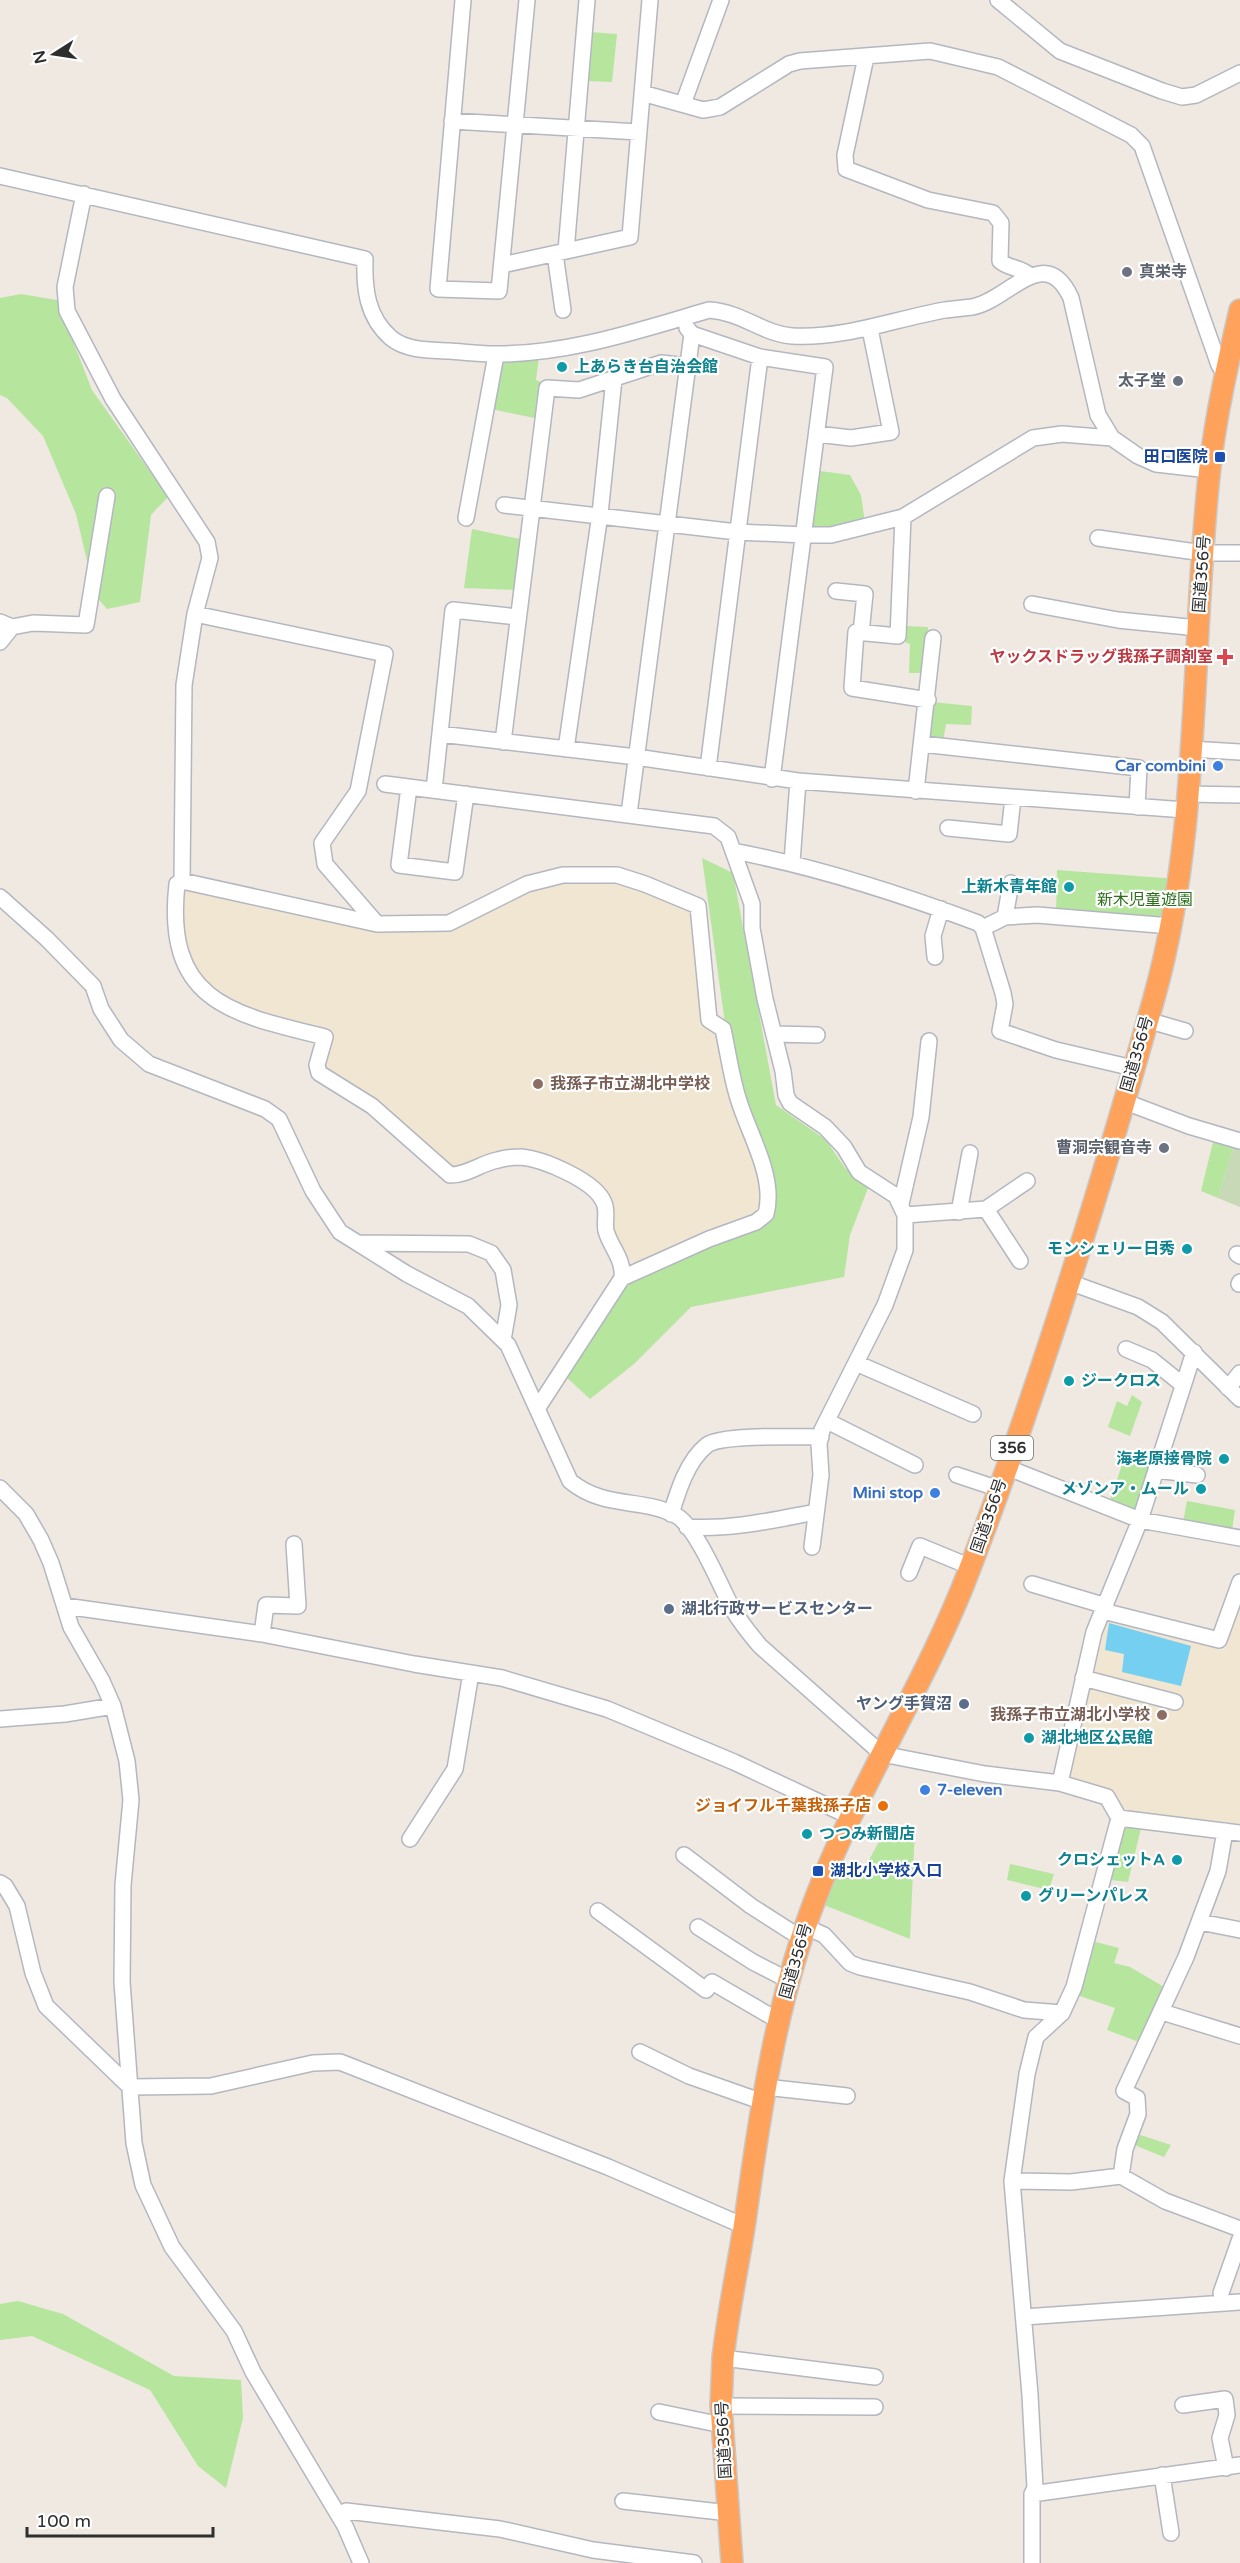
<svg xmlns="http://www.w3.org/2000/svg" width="1240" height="2563" font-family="'Varela Round','Noto Sans JP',sans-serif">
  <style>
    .education { fill: #f0e6d1 }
    .green { fill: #b6e59e }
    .cemetery { fill: #c8d9b8 }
    .water { fill: #75cff0 }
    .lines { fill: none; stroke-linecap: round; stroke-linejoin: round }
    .minor-casing { stroke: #b4b7c1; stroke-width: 18 }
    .highway-casing { stroke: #c9c9c9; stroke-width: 24 }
    .minor { stroke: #fff; stroke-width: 15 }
    .highway { stroke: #ffa35c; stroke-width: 21 }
    .worship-dot { fill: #6b7280; stroke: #fff; stroke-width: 2 }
    .culture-dot { fill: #0f9aa8; stroke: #fff; stroke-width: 2 }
    .transit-dot { fill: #1a4fb4; stroke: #fff; stroke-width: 2 }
    .health-dot { fill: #e0444e; stroke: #fff; stroke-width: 2 }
    .shop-dot { fill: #3f7fe0; stroke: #fff; stroke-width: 2 }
    .education-dot { fill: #8d6e63; stroke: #fff; stroke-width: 2 }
    .service-dot { fill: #5c6f8a; stroke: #fff; stroke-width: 2 }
    .food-dot { fill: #e8710a; stroke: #fff; stroke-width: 2 }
    .labels { text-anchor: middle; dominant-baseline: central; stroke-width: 4.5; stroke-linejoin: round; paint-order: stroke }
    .shield { fill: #fff; stroke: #6d6d6d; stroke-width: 1.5 }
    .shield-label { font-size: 15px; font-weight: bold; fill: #2e2e2e }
    .worship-label { font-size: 16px; font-weight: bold; fill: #5b616d; stroke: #fff; text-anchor: end }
    .culture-label { font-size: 16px; font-weight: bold; fill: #0d838f; stroke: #fff; text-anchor: start }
    .transit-label { font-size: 16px; font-weight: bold; fill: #164399; stroke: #fff; text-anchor: end }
    .street-label { font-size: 16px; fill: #2e2e2e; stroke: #fff }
    .health-label { font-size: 16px; font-weight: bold; fill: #be3a42; stroke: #fff; text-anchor: end }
    .shop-label { font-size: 16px; font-weight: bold; fill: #366cbe; stroke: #fff; text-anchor: end }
    .park-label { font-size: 16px; fill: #2c6e1b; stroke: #fff }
    .education-label { font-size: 16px; font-weight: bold; fill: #785e54; stroke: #fff; text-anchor: start }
    .service-label { font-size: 16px; font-weight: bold; fill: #4e5e75; stroke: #fff; text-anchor: start }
    .food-label { font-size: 16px; font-weight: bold; fill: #c56008; stroke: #fff; text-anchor: end }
  </style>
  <rect width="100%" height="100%" fill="#efe9e1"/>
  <path class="education" d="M597,878L627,885L693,910L719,1032L753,1146L763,1198L761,1211L756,1215L637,1266L624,1253L613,1232L612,1209L528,1152L452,1171L321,1066L331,1028L260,1014L231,1003L193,972L184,950L178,907L185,886L410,931H442L463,925L491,911L514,895L535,886Z
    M1240,1599V1833L1119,1818L1107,1797L1069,1780L1107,1619L1225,1651Z"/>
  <path class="green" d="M589,32L617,34L612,82L586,81Z
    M21,294L57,300L92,390L168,497L151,515L140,602L107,609L95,595L76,514L43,436L7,398L0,395V298Z
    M498,357H539L536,380L546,384L539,419L491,409Z
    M820,471L850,475L861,495L865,523L811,532Z
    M472,529L525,540L519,590L464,588Z
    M904,626L928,627L925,673H909L910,644L902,641Z
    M931,702L972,706L971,725L946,724L943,742L926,741Z
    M702,858L733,873L776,1105L826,1140L845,1168L868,1188L850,1235L844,1277L691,1307L634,1364L590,1399L565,1376L635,1274L762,1216L770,1193L729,1052Z
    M1057,870L1177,879L1171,926L1056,916Z
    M1215,1134L1236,1139L1218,1198L1201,1191Z
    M1132,1395L1142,1402L1130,1436L1108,1427L1117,1401L1127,1406Z
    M1124,1459L1157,1469L1140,1520L1109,1503Z
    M1187,1501L1235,1510L1231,1537L1182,1528Z
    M1119,1818L1143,1820L1128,1882L1103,1879Z
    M889,1823L915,1828L910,1939L814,1901L831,1859L862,1873Z
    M1010,1864L1054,1874L1049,1890L1007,1880Z
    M1088,1940L1119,1948L1114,1963L1130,1967L1171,1991L1144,2044L1107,2030L1115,2008L1071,1993Z
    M1131,2132L1171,2145L1164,2157L1127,2142Z
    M18,2301L63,2314L174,2376L241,2380L243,2418L226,2488L198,2466L150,2390L32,2336L0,2340V2304Z"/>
  <path class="cemetery" d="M1236,1139L1240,1141V1207L1218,1198Z"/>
  <path class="water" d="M1109,1623L1191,1646L1181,1686L1122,1672L1124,1654L1105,1650Z"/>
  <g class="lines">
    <defs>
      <path id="minor" d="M463,0L438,289L499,291L527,0
        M998,0L1060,51L1162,91L1182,97L1196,95L1240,73
        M866,57L845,155L846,169L928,200L993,213L1001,223L1000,261C1009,269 1022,267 1030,276
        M642,93L703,110L709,109L720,107L789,64L800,61L930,51L998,67L1131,135L1142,146L1219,365L1225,375
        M683,104L721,0
        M452,121L638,132
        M0,176L365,259C364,289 367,317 391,338C407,351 430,350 449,351C464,352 479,354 494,354C567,355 640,330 709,310C742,312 763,334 792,336C845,339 894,319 945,310C954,309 963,308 972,307C1008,301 1045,241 1071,298L1098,415L1112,438L1138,456L1156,464L1209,470
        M84,194L65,287L67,311L113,399L207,542L210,558L195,614L184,685L182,881L377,924L449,923L527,884L563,875H617L645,884L698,906L709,1020L723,1029C728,1052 731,1076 738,1098C748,1133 776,1176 766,1214L756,1222L709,1239L622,1278
        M566,251L587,0
        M555,254L563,310
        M502,265L630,237L650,0
        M692,334L760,357L825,367L772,779
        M817,434L851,438L891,432L870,329
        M504,505L737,532L805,535H831L903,517
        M466,518L496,355
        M1098,538L1203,553H1240
        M836,591L865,594L861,633
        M1032,604L1118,620L1198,628
        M195,614L385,654L358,791L322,843L325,864L377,924
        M0,622L12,627L0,642
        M12,627L33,623L86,625L107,496
        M928,700L852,688L856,632L898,636L903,517L1033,438L1062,434L1112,438
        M440,734L636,757L798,781L1185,810
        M503,742L547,388L579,390L661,363L687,366
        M922,744L1139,768L1137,807
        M566,749L600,514L614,379
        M1190,749L1240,752
        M708,768L760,357
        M385,784L714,826L728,837L752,904V928L765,999L783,1071L786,1095L790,1103L825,1127L844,1147L859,1172L896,1196L905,1215V1250L885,1305L822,1430L819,1444L821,1475L812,1547
        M409,787L399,865L455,872L466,794
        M434,790L453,610L518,617
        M916,791L933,638
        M1187,794L1240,795
        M629,814L692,334L687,328
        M948,828L1009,834L1013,798
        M733,851C818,867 898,893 978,923L983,928L1003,993L1005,1004L1000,1031L1056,1050L1133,1068
        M792,862L798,781
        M182,881L177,884C164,1001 230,1014 325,1037L317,1065L319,1073L372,1106L450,1175C468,1175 481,1163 498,1160C505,1158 514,1157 521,1157C543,1159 596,1181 604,1203C608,1211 604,1222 606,1231C611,1248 624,1259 622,1278L537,1409
        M0,897L47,939L93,986L101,1009L121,1040L149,1064L265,1109L279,1119L313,1191L340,1232L407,1274L468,1306L508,1345L570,1481C605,1510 643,1497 677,1516C696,1527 720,1585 731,1606C739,1621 749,1633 760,1646L882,1754L985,1774L1060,1783L1107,1797L1119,1818L1074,1987L1062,2013L1024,2010L970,1992L860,1967L850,1963L824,1935L806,1927
        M1005,917L1011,883
        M983,928L1005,917L1037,915L1171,926
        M935,957L933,936L941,909
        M1147,1020L1185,1031
        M774,1034L817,1035
        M1123,1101L1189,1126L1240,1141
        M901,1204L921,1117L929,1041
        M986,1209L1027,1181
        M959,1212L970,1153
        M905,1215L986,1209L1020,1261
        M359,1243L469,1244L491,1253L503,1270L509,1305L503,1340
        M1237,1254L1240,1256
        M1069,1282L1138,1307L1162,1322L1240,1399
        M1239,1284L1240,1282
        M1126,1349L1152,1360L1183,1385
        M856,1363L973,1414
        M1228,1388L1240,1373
        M827,1421L915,1465
        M1006,1467L1140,1520L1240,1538
        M1156,1470L1197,1475
        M957,1475L999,1489
        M0,1488L26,1514L41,1540L51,1563L71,1627L102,1681L113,1706L127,1761L131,1800L123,1885L122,1982L134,2143L143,2185L172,2247L234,2331L253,2372L345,2526L361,2563
        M671,1514C678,1491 687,1461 707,1445C722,1434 798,1437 821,1437
        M687,1527C732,1530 773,1520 816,1512
        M909,1573L920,1546L971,1567
        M1032,1584L1106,1606
        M65,1606L262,1634L414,1664L502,1678L607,1709L734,1762L851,1817
        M1103,1611L1219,1640L1240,1582
        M262,1634L266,1605L298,1606L294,1544
        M1083,1678L1175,1702
        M0,1719L65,1714L113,1706
        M1060,1783L1094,1632L1140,1520L1194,1352
        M1119,1818L1240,1833
        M410,1839L455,1769L471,1673
        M684,1855L751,1906L801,1938
        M0,1883L5,1886L17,1906L33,1973L46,2006L130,2087L211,2086L313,2063L340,2062L608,2167L744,2226
        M598,1911L706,1990L712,1982L779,2021
        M1200,1922L1240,1930
        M698,1927L753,1962L790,1981
        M1162,2012L1240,2036
        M640,2052L689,2076L763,2102
        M765,2087L847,2096
        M1121,2176L1125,2149L1138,2114L1137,2098L1124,2091L1186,1957L1218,1871L1225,1831
        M1012,2181L1071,2182L1121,2176L1165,2201L1240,2229
        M1221,2293L1240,2239
        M1024,2317L1240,2302
        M723,2358L875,2377
        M1183,2405L1225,2399L1227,2415L1220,2438L1226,2468
        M721,2406L875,2407
        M659,2412L722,2425
        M1162,2475L1171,2533
        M1032,2494L1240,2465
        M623,2501L729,2513
        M339,2515L346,2511L500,2529L593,2550L694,2563
        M1032,2563V2494L1035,2488L1030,2395L1012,2181L1027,2074L1036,2037L1062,2013"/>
      <path id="highway" d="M732,2563L721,2406L723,2358C728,2312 738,2267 745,2221C760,2112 776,2001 816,1897C859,1784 927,1682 970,1568C1041,1382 1100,1190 1154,998C1202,827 1190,643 1210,467C1216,414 1228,362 1240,310"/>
    </defs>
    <use href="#minor" class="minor-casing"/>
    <use href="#highway" class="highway-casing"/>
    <use href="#minor" class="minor"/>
    <use href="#highway" class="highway"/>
  </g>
  <g class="worship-dot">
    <circle cx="1127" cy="272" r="6"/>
    <circle cx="1178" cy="381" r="6"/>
    <circle cx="1164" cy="1148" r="6"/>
  </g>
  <g class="culture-dot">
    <circle cx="562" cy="367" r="6"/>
    <circle cx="1069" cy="887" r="6"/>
    <circle cx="1187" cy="1249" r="6"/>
    <circle cx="1069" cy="1381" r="6"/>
    <circle cx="1224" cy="1459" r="6"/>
    <circle cx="1201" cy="1489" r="6"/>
    <circle cx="1029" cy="1738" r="6"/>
    <circle cx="807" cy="1834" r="6"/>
    <circle cx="1177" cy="1860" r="6"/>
    <circle cx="1026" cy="1896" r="6"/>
  </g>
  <g class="transit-dot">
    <rect x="1214" y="451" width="12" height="12" rx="3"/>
    <rect x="812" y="1865" width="12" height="12" rx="3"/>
  </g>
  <path class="health-dot" d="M1222 648h6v6h6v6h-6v6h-6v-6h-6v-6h6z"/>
  <g class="shop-dot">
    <circle cx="1218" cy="766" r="6"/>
    <circle cx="935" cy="1493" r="6"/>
    <circle cx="925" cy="1790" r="6"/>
  </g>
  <g class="education-dot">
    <circle cx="538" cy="1084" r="6"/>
    <circle cx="1162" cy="1715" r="6"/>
  </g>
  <g class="service-dot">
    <circle cx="669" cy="1609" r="6"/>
    <circle cx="964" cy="1704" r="6"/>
  </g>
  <circle class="food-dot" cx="883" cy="1806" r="6"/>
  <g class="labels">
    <rect class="shield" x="991" y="1436" width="42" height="24" rx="4.5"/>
    <g class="shield-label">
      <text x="1012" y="1448">356</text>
    </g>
    <g class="worship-label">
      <text x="1139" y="272" text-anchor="start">真栄寺</text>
      <text x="1166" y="381">太子堂</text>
      <text x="1152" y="1148">曹洞宗観音寺</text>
    </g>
    <g class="culture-label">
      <text x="574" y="367">上あらき台自治会館</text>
      <text x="1057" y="887" text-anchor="end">上新木青年館</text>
      <text x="1175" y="1249" text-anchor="end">モンシェリー日秀</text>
      <text x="1081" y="1381">ジークロス</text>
      <text x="1212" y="1459" text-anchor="end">海老原接骨院</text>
      <text x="1189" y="1489" text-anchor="end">メゾンア・ムール</text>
      <text x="1041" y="1738">湖北地区公民館</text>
      <text x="819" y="1834">つつみ新聞店</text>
      <text x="1165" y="1860" text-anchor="end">クロシェットA</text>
      <text x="1038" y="1896">グリーンパレス</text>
    </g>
    <g class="transit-label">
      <text x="1208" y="457">田口医院</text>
      <text x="830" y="1871" text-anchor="start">湖北小学校入口</text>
    </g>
    <g class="street-label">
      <text transform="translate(1202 574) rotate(-86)">国道356号</text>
      <text transform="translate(1137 1054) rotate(-74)">国道356号</text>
      <text transform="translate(989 1516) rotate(-71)">国道356号</text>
      <text transform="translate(796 1961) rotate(-74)">国道356号</text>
      <text transform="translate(724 2440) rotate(-93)">国道356号</text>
    </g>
    <g class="health-label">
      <text x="1213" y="657">ヤックスドラッグ我孫子調剤室</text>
    </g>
    <g class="shop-label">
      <text x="1206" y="766">Car combini</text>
      <text x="923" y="1493">Mini stop</text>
      <text x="937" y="1790" text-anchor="start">7-eleven</text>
    </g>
    <g class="park-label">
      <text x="1145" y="900">新木児童遊園</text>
    </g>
    <g class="education-label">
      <text x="550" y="1084">我孫子市立湖北中学校</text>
      <text x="1150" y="1715" text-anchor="end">我孫子市立湖北小学校</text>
    </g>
    <g class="service-label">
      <text x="681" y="1609">湖北行政サービスセンター</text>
      <text x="952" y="1704" text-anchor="end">ヤング手賀沼</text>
    </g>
    <g class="food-label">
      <text x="871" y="1806">ジョイフル千葉我孫子店</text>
    </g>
  </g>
  <g transform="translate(54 54) rotate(258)" stroke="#ffffff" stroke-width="4.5" paint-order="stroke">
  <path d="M0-4.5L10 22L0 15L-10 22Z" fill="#2e2e2e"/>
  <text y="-9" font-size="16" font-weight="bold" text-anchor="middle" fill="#2e2e2e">N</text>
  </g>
  <path d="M27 2527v9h186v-9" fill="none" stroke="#2e2e2e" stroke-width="3"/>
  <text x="36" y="2527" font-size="18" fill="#2e2e2e" stroke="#ffffff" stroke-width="4.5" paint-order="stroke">100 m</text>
</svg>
